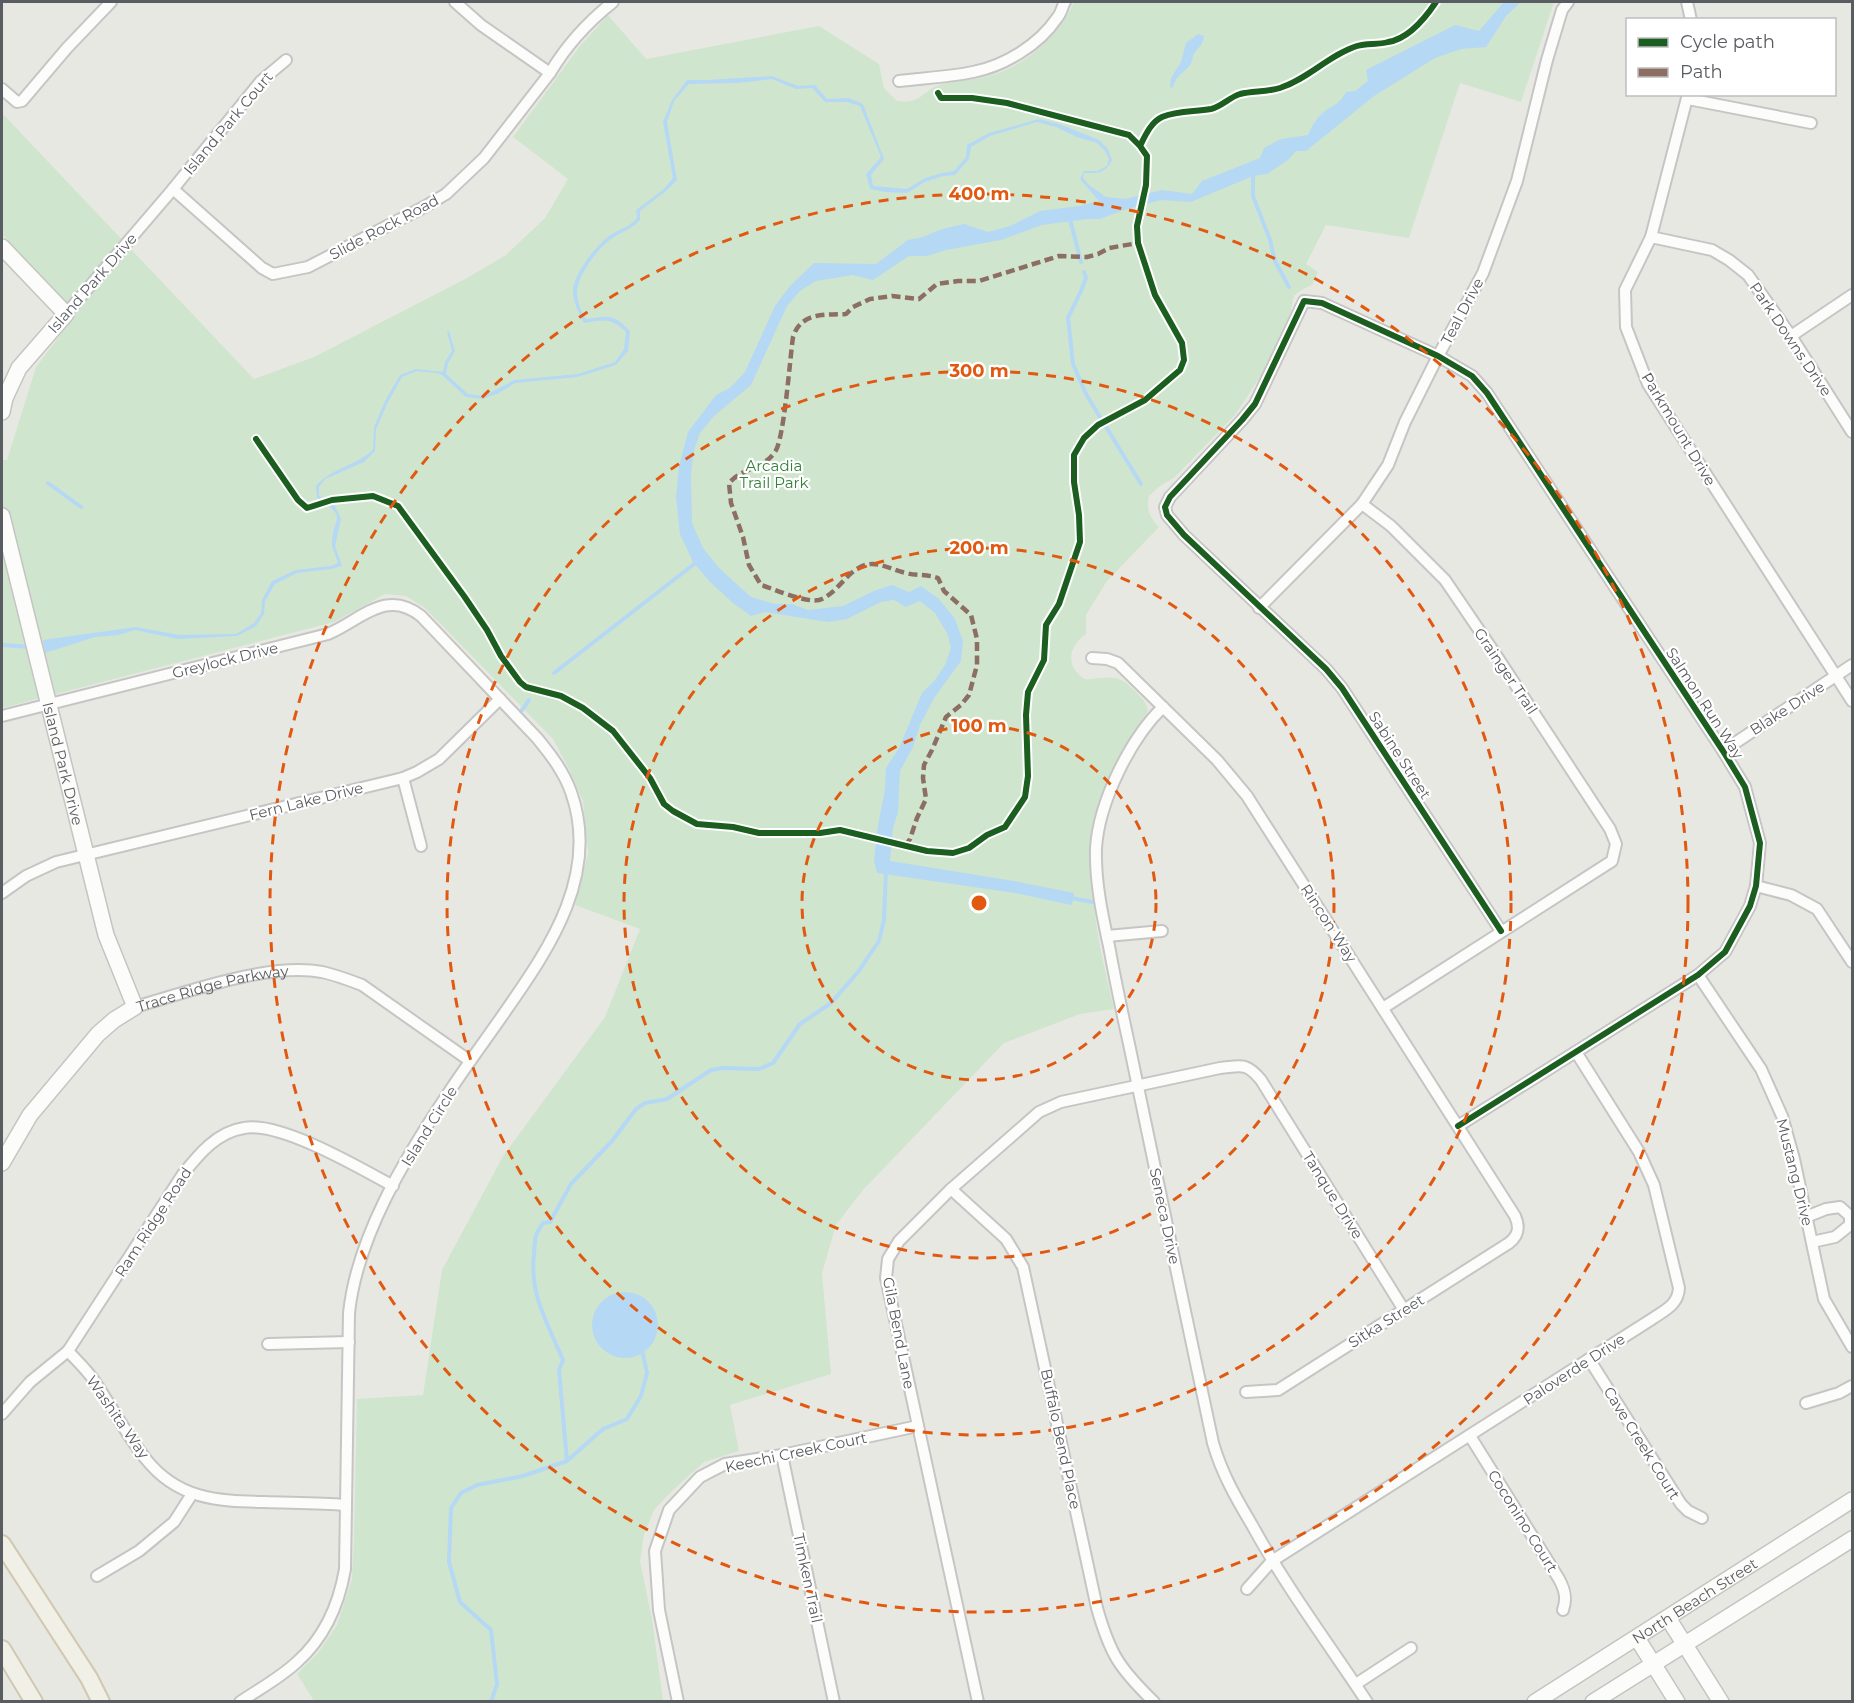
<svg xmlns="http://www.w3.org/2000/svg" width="1854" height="1703" font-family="Montserrat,sans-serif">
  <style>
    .green { fill: #d0e5ce }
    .water { fill: #b5d8f4 }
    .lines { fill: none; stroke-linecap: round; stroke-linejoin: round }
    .stream { stroke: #b5d8f4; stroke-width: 4 }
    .street-casing { stroke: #c5c5c5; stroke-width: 14 }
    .secondary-casing { stroke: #c4c5c3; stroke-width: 18 }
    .primary-casing { stroke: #d0c8b1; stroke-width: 20 }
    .street { stroke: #fcfcfb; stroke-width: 10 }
    .secondary { stroke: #fcfcfb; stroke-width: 15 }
    .primary { stroke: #f1f0e6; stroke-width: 16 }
    .quiet { stroke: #8d6e63; stroke-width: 4.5; stroke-dasharray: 9 4.5; stroke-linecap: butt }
    .cycleway-casing { stroke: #fff; stroke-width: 10 }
    .cycleway { stroke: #1b5e20; stroke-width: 6 }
    .ring { fill: none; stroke: #e15910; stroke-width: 3; stroke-dasharray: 10 8 }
    .labels { text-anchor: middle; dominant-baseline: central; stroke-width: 4.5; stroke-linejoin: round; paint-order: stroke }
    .street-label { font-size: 15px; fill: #595c60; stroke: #fff }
    .park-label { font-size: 15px; fill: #37813c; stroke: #fff }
    .centre { fill: #e15910; stroke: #fff; stroke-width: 3 }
    .ring-label { font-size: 18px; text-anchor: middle; font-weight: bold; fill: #e15910; stroke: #fff; stroke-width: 4.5; stroke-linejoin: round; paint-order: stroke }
  </style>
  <rect width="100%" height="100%" fill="#e8e8e3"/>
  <path class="green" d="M1074,2H1554L1521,102L1460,83L1409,238L1326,225L1306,264L1318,272L1312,285C1285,296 1296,301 1288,323L1264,371L1235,415L1174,478L1160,486L1149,496C1146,509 1150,518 1159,527L1107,581L1086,615V634C1074,642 1066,657 1075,670C1078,673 1081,677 1085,679C1089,680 1095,678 1099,678C1118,676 1123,679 1136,692C1142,699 1147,702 1148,711C1129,741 1110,771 1099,805C1097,812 1096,820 1095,828C1085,890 1100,949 1114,1009L1080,1014L1004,1043L863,1190L836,1225L822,1273L831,1374L730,1405L739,1451L704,1462L672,1491L654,1510L644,1535L640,1561L652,1619L663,1701H314L297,1674L318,1653L337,1625L352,1579L354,1539L357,1399L423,1395L442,1270L503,1156L605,1017L640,929L575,905L588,853L583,801L569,769L553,739L425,608L406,596L385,594L334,622L2,708V460H7L36,367L76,314L2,234V113L254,379L314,357L467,278L506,255L545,218L568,179L513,137L580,46L608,15L646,59L819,26L879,64L884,88L897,101C924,104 921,90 943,84C961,79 980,80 998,73C1030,62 1060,33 1074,2Z"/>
  <path class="water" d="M1504,2H1521L1506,16L1486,47L1461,49L1435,58L1374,96L1306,151H1296L1288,160L1267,174L1253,176L1191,202L1161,200L1124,210L1100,219H1087L1042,225L1001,240L946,250L927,256H909L873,280L853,275L816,281L800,291L787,306L751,385L714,416L700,433L694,450L691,474L692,523L703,548L719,568L751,597L775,604H792L808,610L843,606L874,591L892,585L909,592L921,586L939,599L955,619L963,641L961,661L934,698L920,725L913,747L900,771L898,812L893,828L890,861L1014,881L1074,893L1072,905L1015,893L877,873L874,860L878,825L885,789L886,768L899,748L922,693L935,680L945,665L951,648L948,635L935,613L920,601L906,607L894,600L881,602L847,619L828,622L765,612L751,616L733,603L710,582L693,562L680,534L676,497L679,466L688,432L716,395L730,388L745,372L775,306L790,286L814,263L876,264L908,240L923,237L942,229L964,224L988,232L1010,226L1040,211L1079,206L1099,201L1080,179L1084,171H1097L1107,166L1109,159L1105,151L1097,143L1077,137L1056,127L1037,122L990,136L971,147L969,159L955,175L943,176L925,182L907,193L886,192L870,189L866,174L881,157L860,106L847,102H825L812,88L796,89L772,79L738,83L689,84L674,101L667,122L677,180L666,191L640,211V220C632,229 623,231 613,238C599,246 577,276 577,292C577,301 581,312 586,319C609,316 613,313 630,331L628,351L616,365L577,377L515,383L499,393L483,399L466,397L442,375L437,373L417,371L402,377L387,404L376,429L375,451L364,462L325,479L319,487V496L335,506L341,519L335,546L342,566L331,569L297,573L275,584L265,601L264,614L256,626L237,636L178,639L135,630L118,635L95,637L45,653L43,640L136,627L179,635L236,634L254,623L261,613L262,600L272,581L296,570L331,566L338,563C337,558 333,551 332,545C331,518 351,519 317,498L316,486C330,469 355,466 373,450L374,427L385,401L400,375L416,369L443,372L445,362L452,351L447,332L449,331L455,351L448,363L446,374L468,394L484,396L514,380L578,374L615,362L624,349L626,332C610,317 604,320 584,323C579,314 573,302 573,291C573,274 596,246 609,236C618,229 629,228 637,218L636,210L664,189L673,178L663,122L672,100L687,80H708L772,76L798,86L815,85L827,99L849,98L863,104L884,159L871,175L873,186L907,189L925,178L942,173L954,171L966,157L967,145L989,133L1039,119L1059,124L1099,140L1108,149L1112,160C1105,174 1098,173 1084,173L1083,178L1089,185L1106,197L1125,199L1162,190L1192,194L1202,181L1260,158L1264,148L1281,139L1308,135C1312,126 1317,117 1325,111C1336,103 1338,106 1346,92L1355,91L1368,81L1366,70L1455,25L1479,31Z
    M1198,34L1204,36C1203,44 1200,46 1195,52C1192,55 1193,61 1190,65C1182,75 1178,73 1173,87L1170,88L1171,78L1181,62L1186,43Z
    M592 1325a33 33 0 1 1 66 0a33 33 0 1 1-66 0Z"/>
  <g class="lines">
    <path class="stream" d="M1253,172V196L1270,240L1275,261L1289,287
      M1070,219L1081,262
      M1084,272L1086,278L1081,291L1068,318L1073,364L1086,394L1141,484
      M48,483L81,507
      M2,645L31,647
      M554,673L698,561
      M522,710L529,700
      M1071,898L1093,902
      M567,1461L559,1370L563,1360C548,1324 529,1294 534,1254C535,1239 534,1236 543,1223L550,1222L571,1184L612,1141L636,1109L645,1103L667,1099L711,1070L723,1068L759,1069L773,1063L800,1024L831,1003L858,972L879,941L884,920L886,870
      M491,1702L497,1684L491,1630L460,1602L449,1562L451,1508L461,1493L477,1485L523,1476L567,1461L603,1429L627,1419L641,1396L647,1373L642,1350"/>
    <defs>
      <g id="street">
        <path d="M455,2L481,25L550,73"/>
        <path d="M1687,2L1691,20"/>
        <path d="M899,81C924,78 949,77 973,72C1004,66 1039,45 1057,18C1061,14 1062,7 1065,2"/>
        <path d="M2,89L17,102L22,101L67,48L111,2"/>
        <path d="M1688,94L1651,237L1625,290L1626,327L1648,384L1852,701"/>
        <path d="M1688,99L1811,123"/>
        <path d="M173,189L262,268L273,274L308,267L424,207L446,194L484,158L550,73C566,46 589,21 613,2"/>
        <path d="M1651,237L1712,250L1729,260L1748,275L1791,336L1852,432"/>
        <path d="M66,314L173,189L261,81L286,60"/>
        <path d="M1791,336L1852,295"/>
        <path d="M1362,504L1391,526L1445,580L1494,652L1610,829L1616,844L1612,861L1383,1008"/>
        <path d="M1259,608L1362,504L1388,465L1405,422L1438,356L1483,273L1517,181L1547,60L1562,10L1568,2"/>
        <path d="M1092,658L1107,659L1118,663L1217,760L1247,796L1515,1216C1520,1227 1519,1235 1509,1243L1278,1390L1246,1392"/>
        <path d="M1163,707C1130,739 1099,802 1096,848C1095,881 1102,914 1109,946C1115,979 1122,1012 1129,1044C1156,1177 1185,1310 1213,1443C1222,1474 1236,1498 1252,1525C1286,1587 1328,1643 1367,1702"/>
        <path d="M2,716L328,634C361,620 386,588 421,616L537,738C551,755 564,772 571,792C600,873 551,946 507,1009C487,1038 466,1066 447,1095C405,1158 357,1237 349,1313L345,1569C339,1604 324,1638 297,1662C280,1678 259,1689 240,1702"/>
        <path d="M1723,751L1852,665"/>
        <path d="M403,778L421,846"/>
        <path d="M1756,886L1791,895L1817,909L1852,962"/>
        <path d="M2,893L26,876L56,862L403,778L417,772L439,759L500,699"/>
        <path d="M1107,936L1162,931"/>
        <path d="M1698,975L1761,1069L1782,1116L1794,1159L1824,1299L1852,1347"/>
        <path id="s1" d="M135,1007C187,992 269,962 322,972C336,975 349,980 362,985L470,1061"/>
        <path d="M1458,1126L1698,975L1725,952L1750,906L1756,886L1760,843L1745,787L1723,751L1487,393L1472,376L1438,356L1322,303L1304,301L1255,404L1242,420L1170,497L1165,507L1167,515L1184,535L1326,669L1342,688L1501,931"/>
        <path d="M951,1189L1006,1239L1023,1267L1097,1608C1110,1654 1119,1668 1154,1702"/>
        <path d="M1806,1217L1826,1209L1840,1207L1850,1216V1225L1835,1237L1812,1242"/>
        <path d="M268,1344L349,1342"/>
        <path d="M68,1351C77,1361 88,1371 95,1382C112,1407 126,1434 145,1458C177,1499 216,1501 264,1502C291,1503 319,1503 346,1505"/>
        <path d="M1589,1359L1681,1504L1688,1511L1702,1518"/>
        <path d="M1806,1403L1839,1393L1852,1386"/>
        <path d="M2,1414L30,1382L68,1351L183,1174C199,1154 217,1132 244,1128C280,1121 360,1168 393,1186"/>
        <path d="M1470,1436L1559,1579C1565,1590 1567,1599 1563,1610"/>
        <path d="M782,1455L834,1702"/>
        <path d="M97,1576L139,1551L174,1522L192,1494"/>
        <path d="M1247,1589L1272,1561L1652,1319C1665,1310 1678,1305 1679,1288L1654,1185L1639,1152L1576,1052"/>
        <path d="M1356,1684L1411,1648"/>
        <path d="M678,1702L659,1610L655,1551L669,1510L700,1477L725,1464L782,1455L918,1426"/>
        <path d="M978,1702L886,1278L888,1259L899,1241L951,1189L1022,1127L1039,1112L1061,1102L1220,1068C1242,1066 1246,1062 1261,1080L1404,1310"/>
      </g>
      <g id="secondary">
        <path d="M2,247L66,314L19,368L5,398L2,412"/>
        <path id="s2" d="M2,516L106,935L135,1007L114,1020L98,1034L30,1115L2,1163"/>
        <path d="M1668,1618L1721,1702"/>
        <path d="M1637,1638L1677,1702"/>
        <path id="s3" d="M1535,1702L1852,1500"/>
        <path d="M1593,1702L1852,1539"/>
      </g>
      <path id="primary" d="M2,1544L89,1678L101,1702
        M2,1649L34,1702"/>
    </defs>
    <use href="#street" class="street-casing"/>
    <use href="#secondary" class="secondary-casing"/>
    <use href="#primary" class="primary-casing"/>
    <use href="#street" class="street"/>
    <use href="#secondary" class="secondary"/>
    <use href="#primary" class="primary"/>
    <path class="quiet" d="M905,846L910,839L917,818L926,799L923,778L924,765L932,750L946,717L961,705L969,695L977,665V639L971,615L944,591L938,578C927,574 917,576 906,573C887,569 873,556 854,571C843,579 833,596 819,600C805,603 774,589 761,585L749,565L743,537L731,503L729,483C742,468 763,469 775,452C784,440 790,358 793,337C801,312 824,315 846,314L853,307L870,299L892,296L919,299L937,284L958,281H979L1059,256L1087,257L1098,254L1109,248L1138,243"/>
    <defs>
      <path id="cycleway" d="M1140,146C1145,136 1151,122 1162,117C1178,110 1194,112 1211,109C1221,107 1230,97 1240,94C1253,91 1267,92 1280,88C1308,79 1329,55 1357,46C1367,43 1378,45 1388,42C1408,39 1426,17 1436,2
        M256,439L298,500L307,508L332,500L373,496L398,506L464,596L487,630L501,656L520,682L526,687L561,696L583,708L613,731L650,778L664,804L673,811L697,824L733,827L759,833H820L840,830L927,851L953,853L969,848L987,835L1005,827L1025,797L1028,776L1026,715L1028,692L1044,660L1046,625L1059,604L1080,542L1079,515L1074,482V455L1084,438L1098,425L1145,400L1180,370L1184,360L1182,343L1155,295L1138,243L1137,226L1146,185L1147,156L1140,146L1129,135L1007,103L972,98H941L938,93
        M1458,1126L1698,975L1725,952L1750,906L1756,886L1760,843L1745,787L1723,751L1487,393L1472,376L1438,356L1322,303L1304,301L1255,404L1242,420L1170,497L1165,507L1167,515L1184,535L1326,669L1342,688L1501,931"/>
    </defs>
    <use href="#cycleway" class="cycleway-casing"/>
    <use href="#cycleway" class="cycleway"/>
  </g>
  <g class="ring">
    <circle cx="979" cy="903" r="177"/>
    <circle cx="979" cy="903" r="355"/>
    <circle cx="979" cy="903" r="532"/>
    <circle cx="979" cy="903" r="709"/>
  </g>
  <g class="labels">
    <g class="street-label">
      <text transform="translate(228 123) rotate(-50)">Island Park Court</text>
      <text transform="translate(384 227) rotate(-28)">Slide Rock Road</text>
      <text transform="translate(92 283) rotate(-49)">Island Park Drive</text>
      <text transform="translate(1462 311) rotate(-62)">Teal Drive</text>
      <text transform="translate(1791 339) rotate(56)">Park Downs Drive</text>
      <text transform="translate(1679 429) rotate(59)">Parkmount Drive</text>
      <text transform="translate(225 660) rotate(-14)">Greylock Drive</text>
      <text transform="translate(1506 671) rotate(56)">Grainger Trail</text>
      <text transform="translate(1705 703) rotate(57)">Salmon Run Way</text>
      <text transform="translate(1787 708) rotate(-33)">Blake Drive</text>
      <text transform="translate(1400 755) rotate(57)">Sabine Street</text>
      <text stroke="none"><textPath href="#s2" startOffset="255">Island Park Drive</textPath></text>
      <text transform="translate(306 801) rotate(-14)">Fern Lake Drive</text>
      <text transform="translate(1329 923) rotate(57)">Rincon Way</text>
      <text stroke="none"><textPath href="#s1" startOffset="80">Trace Ridge Parkway</textPath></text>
      <text transform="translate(429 1126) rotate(-58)">Island Circle</text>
      <text transform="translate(1795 1172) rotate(76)">Mustang Drive</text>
      <text transform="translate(1333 1195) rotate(58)">Tanque Drive</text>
      <text transform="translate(1165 1216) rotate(78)">Seneca Drive</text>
      <text transform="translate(153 1222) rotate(-57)">Ram Ridge Road</text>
      <text transform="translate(1386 1321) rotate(-32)">Sitka Street</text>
      <text transform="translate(899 1333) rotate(79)">Gila Bend Lane</text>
      <text transform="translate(1574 1369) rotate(-33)">Paloverde Drive</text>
      <text transform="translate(118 1417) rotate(55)">Washita Way</text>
      <text transform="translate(1061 1439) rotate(78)">Buffalo Bend Place</text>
      <text transform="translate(1642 1443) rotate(58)">Cave Creek Court</text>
      <text transform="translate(796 1452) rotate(-12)">Keechi Creek Court</text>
      <text transform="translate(1523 1521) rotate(58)">Coconino Court</text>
      <text transform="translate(808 1578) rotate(78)">Timken Trail</text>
      <text stroke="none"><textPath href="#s3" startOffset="189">North Beach Street</textPath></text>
    </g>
    <g class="park-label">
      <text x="774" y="465">Arcadia<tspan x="774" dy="17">Trail Park</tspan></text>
    </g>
  </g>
  <circle cx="979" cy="903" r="9" class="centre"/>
  <g class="ring-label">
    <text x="979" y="200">400 m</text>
    <text x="979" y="377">300 m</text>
    <text x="979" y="554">200 m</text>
    <text x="979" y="732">100 m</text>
  </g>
  <rect width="1854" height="1703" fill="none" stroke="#595c60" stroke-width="6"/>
  <rect x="1626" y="18" width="210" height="78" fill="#ffffff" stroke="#bdbebf" stroke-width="1.5"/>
  <rect x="1638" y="38" width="30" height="9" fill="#1b5e20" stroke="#bdbebf" stroke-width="1.5"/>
  <text x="1680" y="48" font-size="18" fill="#595c60">Cycle path</text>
  <rect x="1638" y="68" width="30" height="9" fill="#8d6e63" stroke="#bdbebf" stroke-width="1.5"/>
  <text x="1680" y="78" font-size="18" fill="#595c60">Path</text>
</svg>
